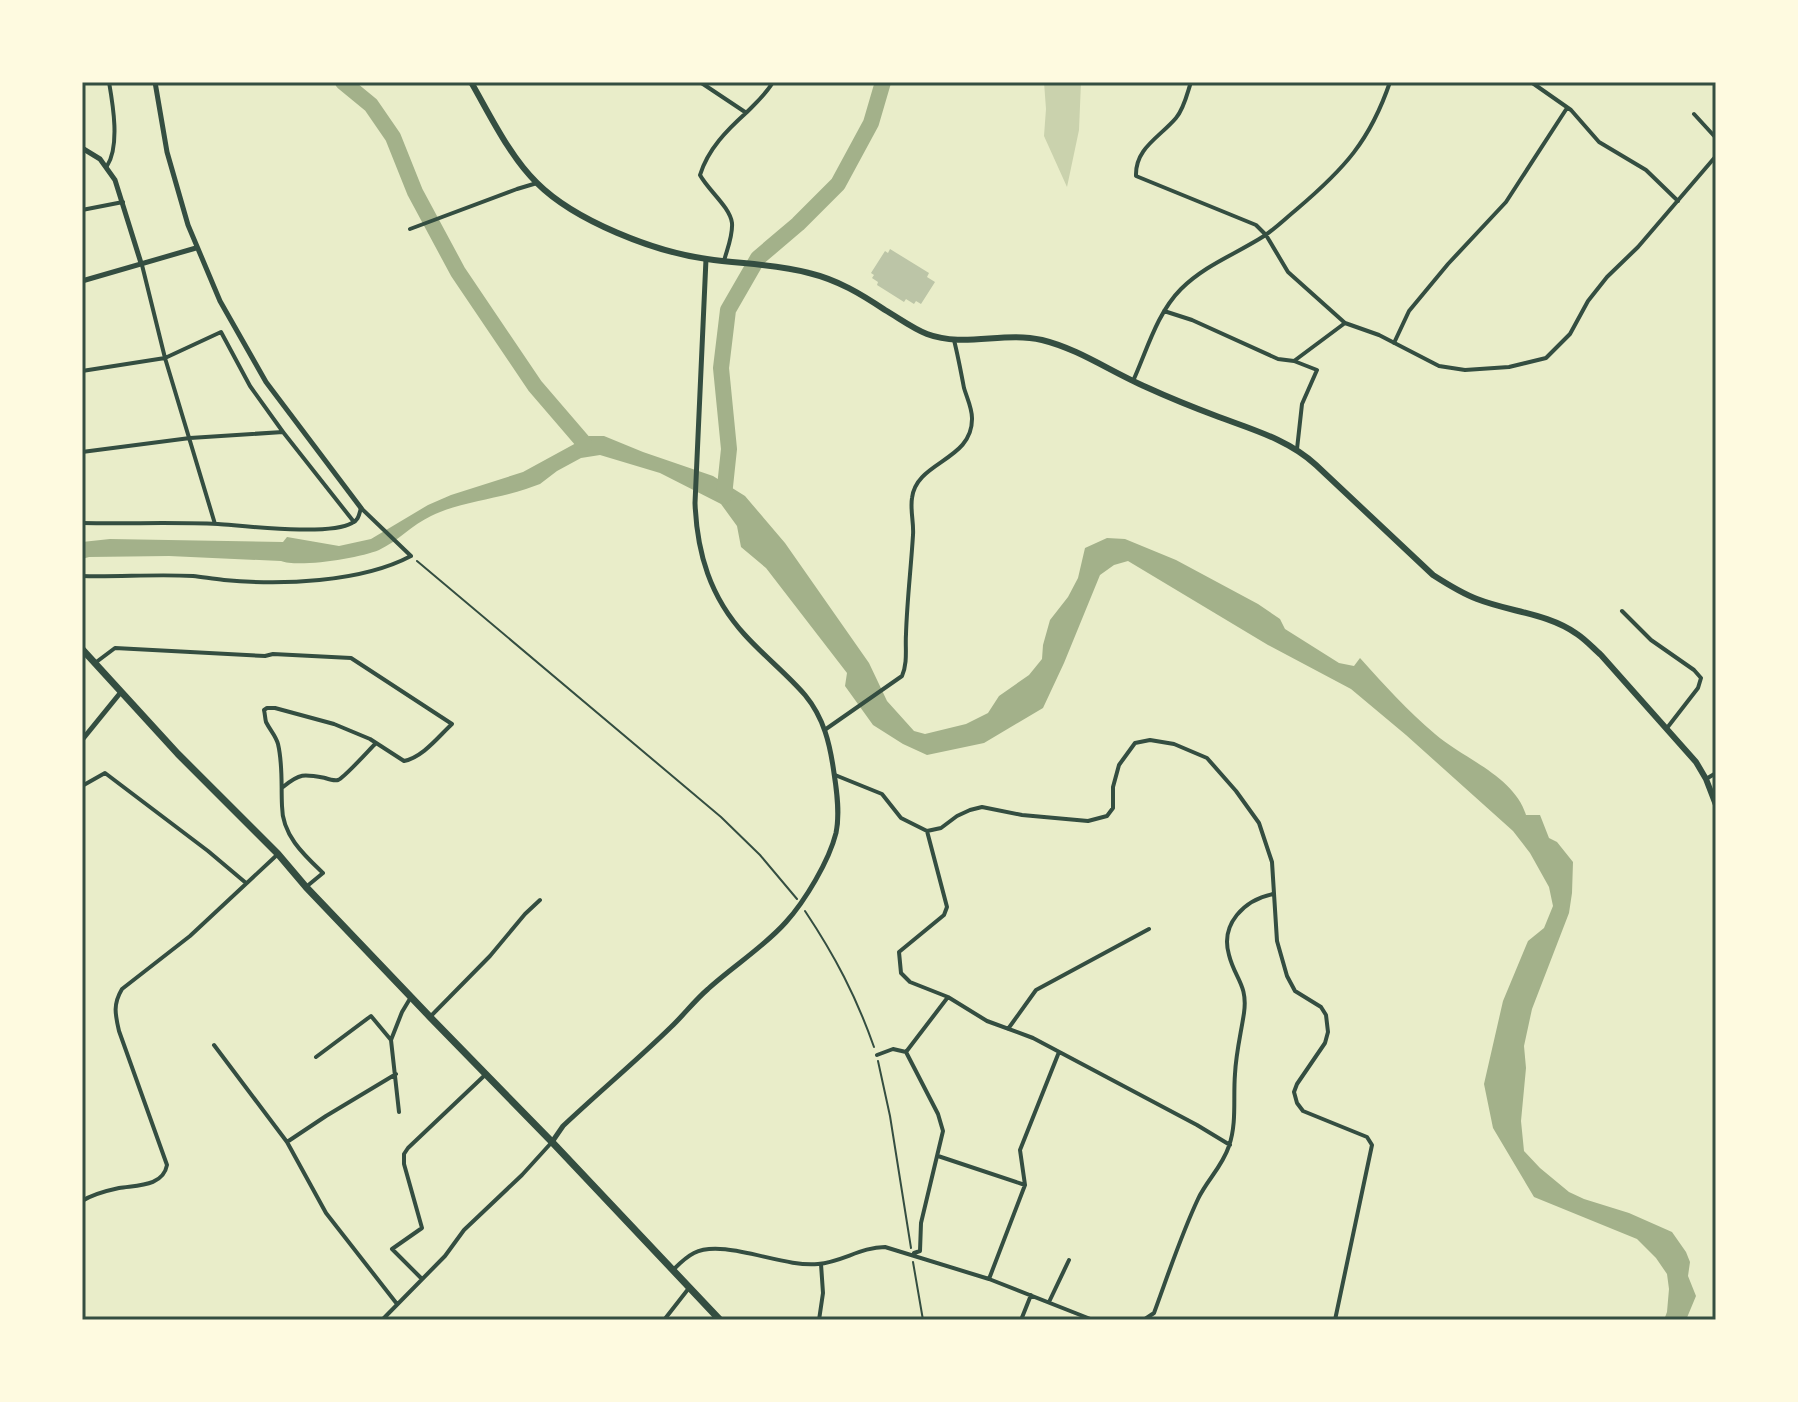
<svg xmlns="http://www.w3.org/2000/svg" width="1798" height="1402" font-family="Mulish,sans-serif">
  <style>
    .green { fill: #cad2ad }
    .water { fill: #a3b18a }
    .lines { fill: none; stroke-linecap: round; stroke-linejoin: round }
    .river { stroke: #a3b18a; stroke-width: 16 }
    .building { fill: #bcc5a7 }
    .path { stroke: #344e41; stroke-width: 2 }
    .minor { stroke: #344e41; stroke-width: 4 }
    .tertiary { stroke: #344e41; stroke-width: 5 }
    .secondary { stroke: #344e41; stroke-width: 6 }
    .trunk { stroke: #344e41; stroke-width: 7 }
    .neatline { fill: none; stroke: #344e41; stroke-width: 3 }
  </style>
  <rect width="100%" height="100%" fill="#e9edc9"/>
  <path class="green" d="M1044,82H1081L1079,130L1067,187L1044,136L1046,109Z"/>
  <path class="water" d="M589,436H604L643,452L713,476L745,496L785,543L869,663L887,701L914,731L925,734L966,724L988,713L999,696L1029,675L1042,659L1043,645L1050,620L1068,597L1078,578L1085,548L1107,538L1125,539L1176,560L1258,604L1280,619L1285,629L1339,663L1354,666L1360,658C1384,685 1408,711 1435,734C1464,759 1514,776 1526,815H1540L1549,838L1557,842L1573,862L1572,893L1569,913L1532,1009L1524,1046L1526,1068L1521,1121L1524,1151L1540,1168L1569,1192L1584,1199L1629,1213L1672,1232L1686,1252L1690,1262L1688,1276L1696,1296L1686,1320H1664L1667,1312L1669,1289L1667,1274L1656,1258L1637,1239L1534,1197L1493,1128L1484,1084L1503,1001L1528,941L1544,928L1553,906L1549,887L1530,853L1513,831L1406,735L1351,689L1268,645L1128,561L1114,565L1100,575L1064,663L1043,708L984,743L927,755L903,744L873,725L845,686L847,673L766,568L741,547L737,526L721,504L660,473L600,455L581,458L557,471L540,484L526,489C496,499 459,502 431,516C412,525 398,541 379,550C360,558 298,568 281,561L169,556L89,557L82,559V542L110,539L283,542L287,537L339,546L371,539L428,505L451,495L523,472Z"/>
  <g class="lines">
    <path class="river" d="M343,82L371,105L393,137L415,192L458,272L535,386L584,443
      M724,496L729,449L721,368L728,310L758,258L798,224L838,184L871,123L883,82"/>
  </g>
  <path class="building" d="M890,249L929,273L927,277L935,282L921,304L916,301L914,304L906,299L904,302L877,285L878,282L872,278L874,275L871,273L885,251L888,253Z"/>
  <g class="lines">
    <path class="path" d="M417,561L721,817L760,855L797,899
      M805,911C835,956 856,996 874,1047
      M878,1061L890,1116L911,1248
      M913,1262L923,1320"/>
    <path class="minor" d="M700,82L745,112
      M1191,82C1187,94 1184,109 1176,118C1160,137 1135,148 1136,176L1256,225L1266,235L1288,272L1345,323L1379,335L1439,366L1465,370L1509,367L1546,358L1570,334L1588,301L1607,277L1638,247L1716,156
      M1531,82L1571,110L1599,142L1646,170L1678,201
      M1694,114L1716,138
      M107,166C120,146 113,105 109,82
      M82,210L123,202
      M410,229L517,189L537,183
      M724,261C727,249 733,236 732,223C730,207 708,190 700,175C708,149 727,130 747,112C757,102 766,94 773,82
      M142,265L165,358L215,524
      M1164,311L1192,320L1278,359L1294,361L1345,323
      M1394,343L1409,311L1448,264L1506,202L1567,108
      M1294,361L1317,370L1302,404L1297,449
      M82,371L165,358L221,332L250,386L283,432
      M1133,381C1147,350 1157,313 1181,289C1205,265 1236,254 1264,236C1276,228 1286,218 1297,209C1344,169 1370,141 1390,82
      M82,452L190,438L283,432L354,522
      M82,523C127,524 173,522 218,524C246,526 330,536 352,523C359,520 359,514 361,508L411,556C360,583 280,585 224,580C213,579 203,577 193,576C156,574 119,577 82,576
      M1622,611L1651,640L1694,670L1701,678L1698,688L1667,728
      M95,663L115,648L265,656L273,654L351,658L452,724C438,737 423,757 404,761L370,739L334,724L275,708H267L264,710C265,714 265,718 266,722C270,730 276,736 278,744C283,765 281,785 282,806C282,835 304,855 323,873L306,887
      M826,729L902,676C908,662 905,648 906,634C907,601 911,568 913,535C914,523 910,510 912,498C916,461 973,461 972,418C972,408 967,398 964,388C961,372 958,356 954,340
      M835,775L882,794L901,818L927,831L941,828L957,816L970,810L982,807L1022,815L1088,821L1107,816L1113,808V787L1119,765L1135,743L1150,740L1174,744L1207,758L1236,791L1259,823L1272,862L1277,941L1287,976L1295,991L1321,1007L1326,1015L1328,1032L1325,1043L1297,1084L1294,1092L1297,1103L1303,1111L1367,1137L1372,1145L1335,1320
      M1706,779L1716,773
      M82,786L105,773L208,851L246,883
      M283,787C300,773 304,774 325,778C328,779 335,781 338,780C344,778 369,750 376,743
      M927,831L947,907L944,915L899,952L901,973L910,982L948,997L987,1021L1033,1038L1197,1125L1230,1145
      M430,1017L490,956L525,914L540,900
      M1008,1029L1036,990L1149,929
      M214,1045L287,1142L326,1213L397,1304
      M906,1052L948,997
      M877,1055L893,1049L906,1052L938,1114L943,1131L921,1223L920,1251L914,1253
      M316,1057L371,1016L391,1040
      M399,1112L391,1040L402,1012L411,997
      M287,1142L326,1116L396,1074
      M938,1156L1025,1185
      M82,1201C93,1194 105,1191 119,1188C136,1185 163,1187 167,1165L119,1031C115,1014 113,1004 122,989L190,936L278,854
      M674,1269C680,1263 686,1257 694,1253C723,1238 783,1268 818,1264C842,1262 861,1247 885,1247L989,1279L1093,1320
      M421,1278L392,1249L422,1228L404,1164V1154L408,1148L485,1075
      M989,1279L1025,1185L1020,1150L1059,1052
      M1049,1302L1069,1260
      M382,1320L445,1256L464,1230L522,1175L552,1142
      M664,1320L689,1288
      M819,1320L823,1293L821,1264
      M1021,1320L1031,1295
      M1119,1320L1145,1319L1154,1313C1168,1275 1181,1235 1198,1199C1207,1180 1222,1167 1229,1146C1237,1123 1233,1098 1235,1074C1236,1053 1241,1033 1244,1013C1248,985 1235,979 1229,955C1220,924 1244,900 1273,894"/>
    <path class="tertiary" d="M155,82L167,152L188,225L220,301L266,382L361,508
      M82,148L100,159L115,180L141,263
      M82,281L196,248
      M82,740L121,692
      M552,1142L563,1126C598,1093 635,1062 670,1028C683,1016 694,1001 708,989C732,967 765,946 786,922C805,901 829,861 836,833C840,814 837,792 834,773C830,744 824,718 805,695C787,674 764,656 745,635C710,597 697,553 695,503L706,259"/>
    <path class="secondary" d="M471,82C490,115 510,157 537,183C575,221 655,252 707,259C741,264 776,264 809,273C838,280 861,294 885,310C899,318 912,328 927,334C964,348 1004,331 1042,340C1079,349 1111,372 1146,387C1170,398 1195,408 1219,417C1254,430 1289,440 1316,465L1433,575C1447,584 1461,593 1477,599C1510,612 1547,613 1577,634C1586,640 1593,648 1601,655L1696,762L1706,779L1716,805"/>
    <path class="trunk" d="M82,649L178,754L278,854L306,887L430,1017L552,1142L720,1320"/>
  </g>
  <rect width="1798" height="1402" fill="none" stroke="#fefae0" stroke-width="168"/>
  <rect x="84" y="84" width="1630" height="1234" class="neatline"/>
</svg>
